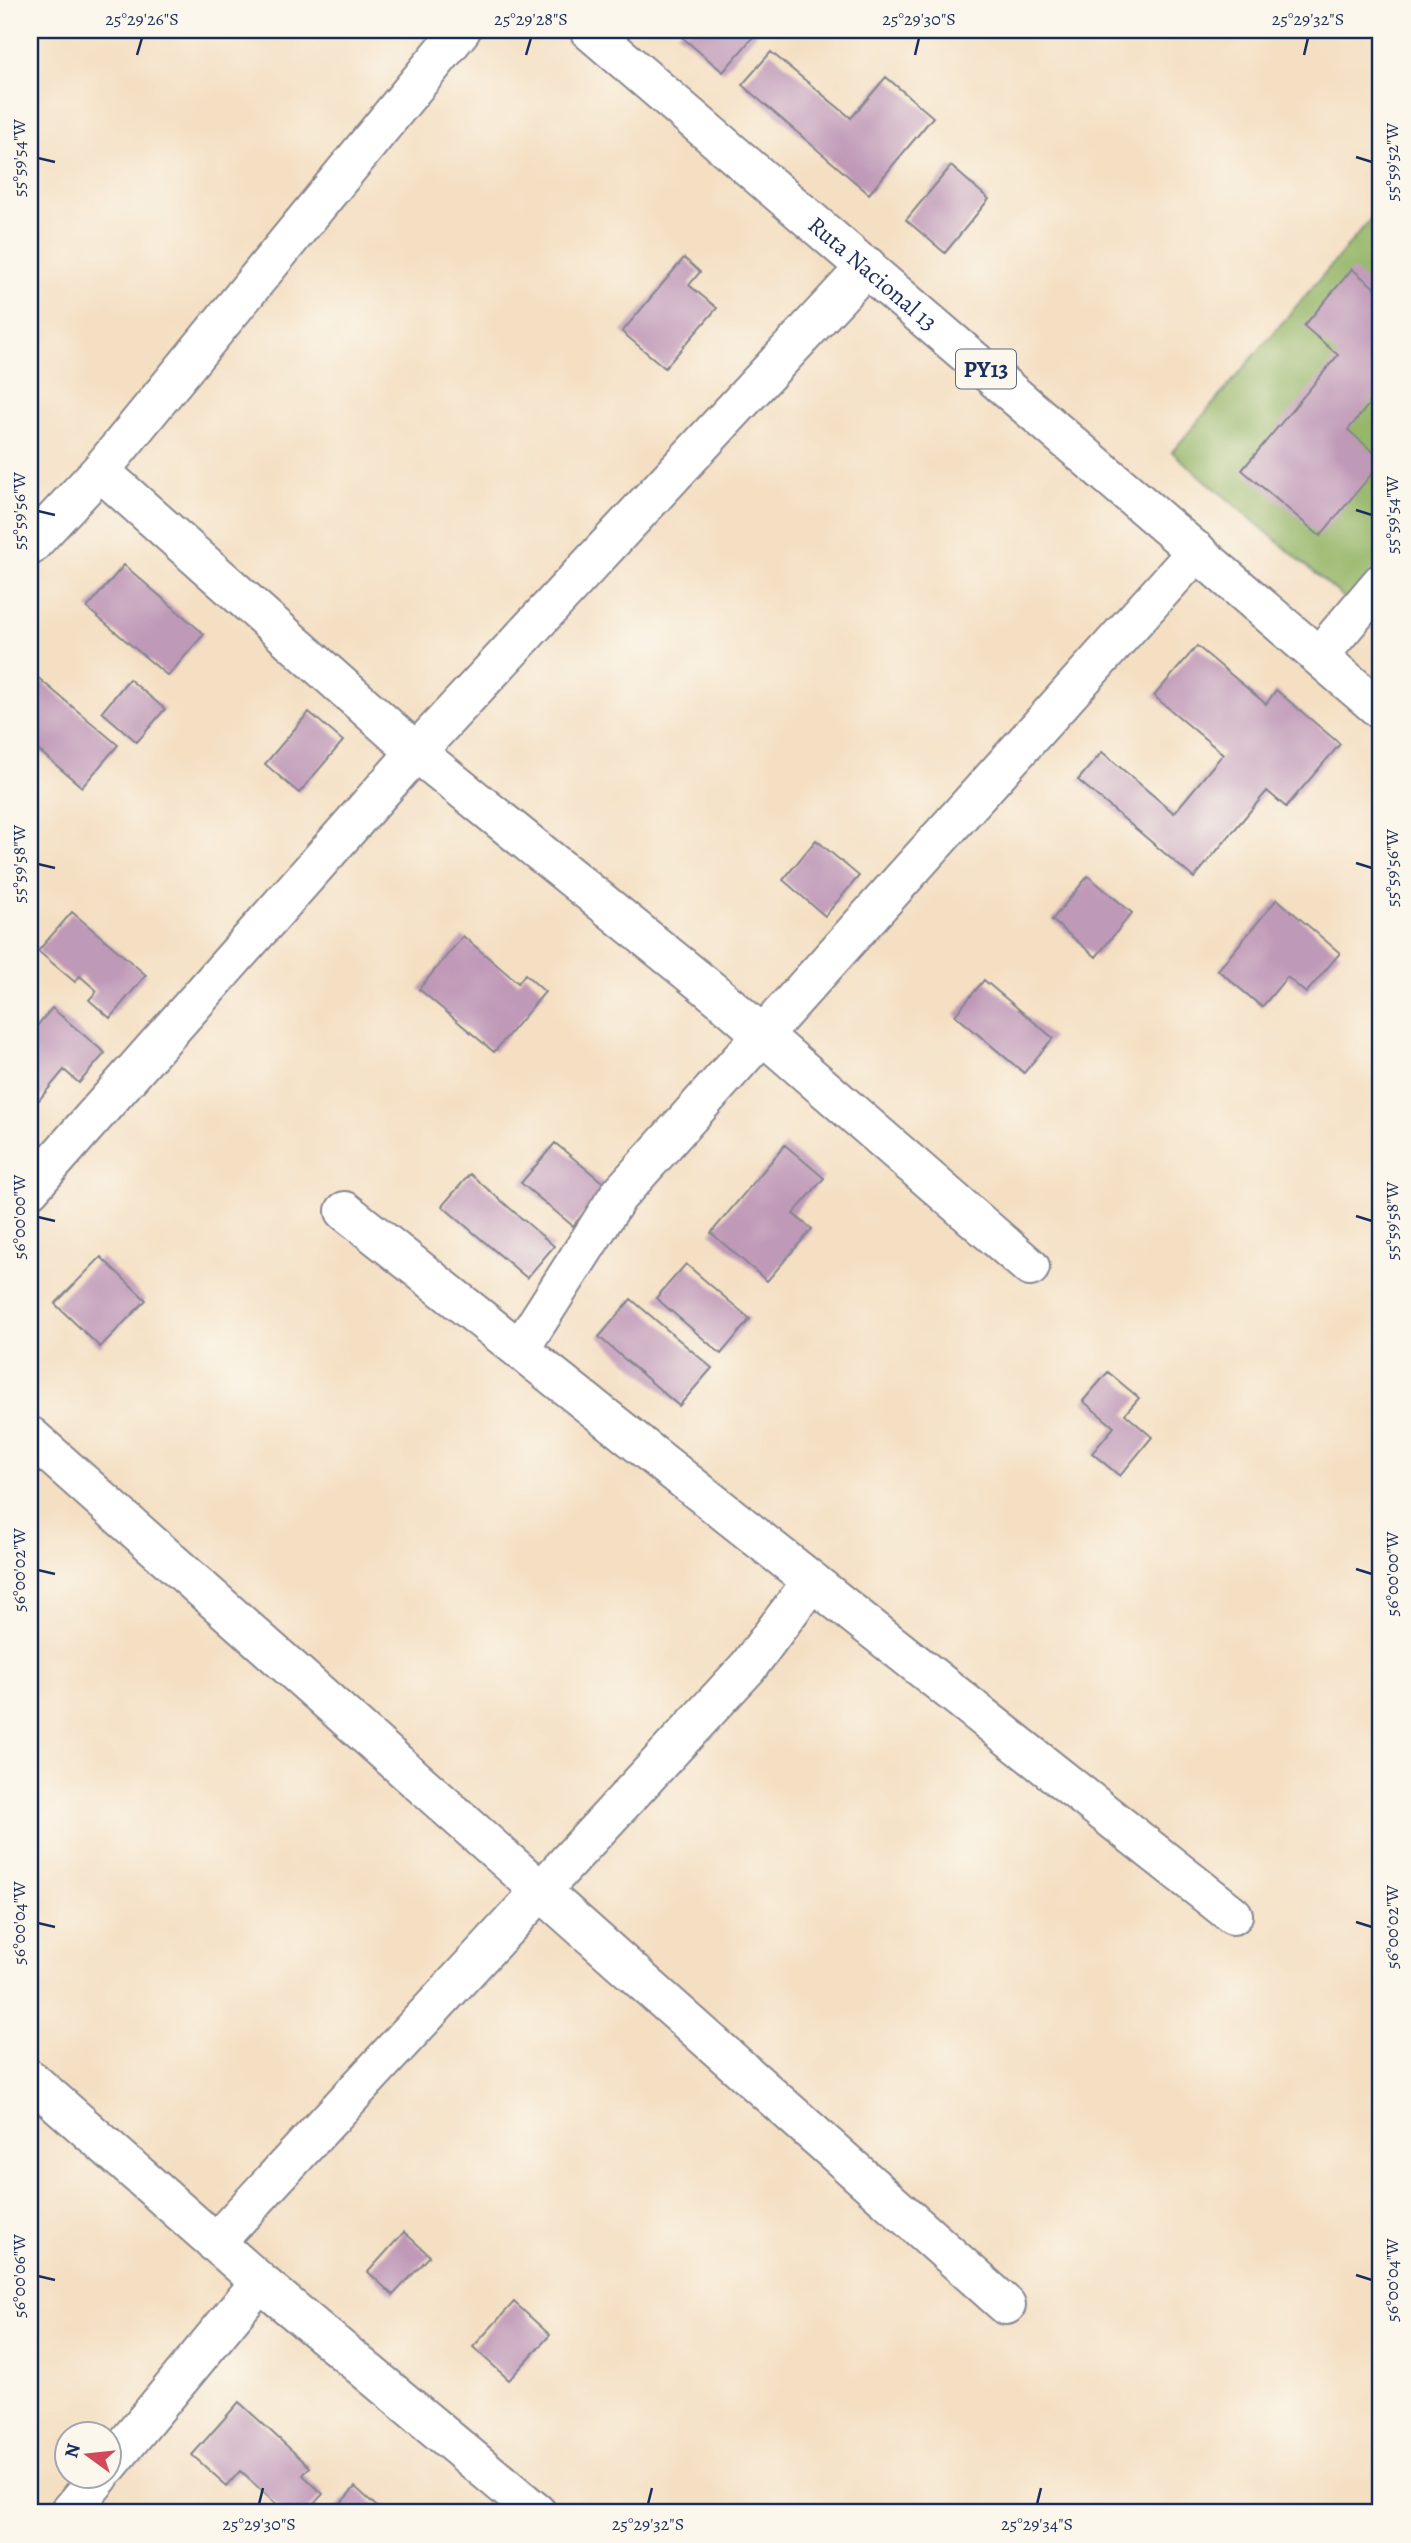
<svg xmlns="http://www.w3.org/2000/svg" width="1411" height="2543" font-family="Alegreya,serif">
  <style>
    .forest { fill: #96b669; stroke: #587264; stroke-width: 2 }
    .building { fill: #bf99b8 }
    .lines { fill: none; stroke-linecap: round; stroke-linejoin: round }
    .minor-casing { stroke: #888790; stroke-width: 42 }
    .highway-casing { stroke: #888790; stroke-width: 42 }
    .minor { stroke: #fff; stroke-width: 38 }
    .highway { stroke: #fff; stroke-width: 38 }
    .ticks { fill: none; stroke: #1b2f5e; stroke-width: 2.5 }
    .labels { text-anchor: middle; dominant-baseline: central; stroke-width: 7; stroke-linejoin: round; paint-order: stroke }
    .shield { fill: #fbf7ec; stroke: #5e6b89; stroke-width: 2 }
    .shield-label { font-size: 23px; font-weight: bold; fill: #1b2f5e }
    .street-label { font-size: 24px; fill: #1b2f5e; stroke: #fbf7ec }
    .neatline { fill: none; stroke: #1b2f5e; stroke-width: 2.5 }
    .ticks-label { font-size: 18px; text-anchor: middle; fill: #1b2f5e }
  </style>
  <rect width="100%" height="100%" fill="#fbf7ec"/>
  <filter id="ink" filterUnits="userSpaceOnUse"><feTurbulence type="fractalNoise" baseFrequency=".0143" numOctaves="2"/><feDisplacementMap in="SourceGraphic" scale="14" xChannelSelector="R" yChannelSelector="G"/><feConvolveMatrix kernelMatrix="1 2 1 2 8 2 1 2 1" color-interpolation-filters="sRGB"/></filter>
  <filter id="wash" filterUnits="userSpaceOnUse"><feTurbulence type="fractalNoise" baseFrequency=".00686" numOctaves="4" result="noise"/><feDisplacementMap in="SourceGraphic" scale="28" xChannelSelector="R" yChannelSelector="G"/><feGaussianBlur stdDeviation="1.57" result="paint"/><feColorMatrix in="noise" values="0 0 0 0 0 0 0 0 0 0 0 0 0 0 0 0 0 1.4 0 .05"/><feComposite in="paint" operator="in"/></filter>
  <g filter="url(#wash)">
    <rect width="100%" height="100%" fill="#f4dfc2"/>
    <path class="forest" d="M1381,207V629L1172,452Z"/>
    <g id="blocks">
      <path class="building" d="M680,30H759L723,72L677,33Z
        M771,52L851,118L886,77L933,117L869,194L742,85Z
        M951,166L989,199L945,253L906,220Z
        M684,258L700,272L689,285L717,308L665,368L622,332Z
        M1352,269L1381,293V390L1348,430L1381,459V463L1320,536L1242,470L1338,355L1304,326Z
        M124,565L204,634L168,676L87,608Z
        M1197,646L1266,704L1276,690L1340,744L1286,807L1267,791L1194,878L1078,780L1102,752L1174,813L1223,754L1154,696Z
        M30,671L118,745L82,787L30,743Z
        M129,679L165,709L137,742L102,712Z
        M309,712L343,741L299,793L265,764Z
        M816,840L859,876L825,916L783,880Z
        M1088,876L1132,913L1096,957L1052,920Z
        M1277,899L1340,953L1306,993L1287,977L1262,1007L1218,970Z
        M72,912L146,975L110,1018L89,1000L97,991L80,976L75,982L38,951Z
        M463,936L518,983L525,974L545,992L494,1052L419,989Z
        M984,980L1053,1038L1024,1073L955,1015Z
        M52,1008L105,1053L79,1083L64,1070L39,1100L30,1092V1034Z
        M555,1143L607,1186L573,1226L521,1183Z
        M785,1145L824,1178L793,1214L812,1229L767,1281L711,1233Z
        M470,1174L554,1246L527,1278L442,1206Z
        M101,1257L146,1300L100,1347L55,1304Z
        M686,1264L750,1319L721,1354L656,1298Z
        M631,1299L712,1368L679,1406L599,1337Z
        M1108,1372L1139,1398L1125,1414L1152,1437L1120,1476L1092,1453L1114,1427L1083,1401Z
        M404,2232L430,2256L393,2295L368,2272Z
        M514,2302L550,2335L509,2380L473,2347Z
        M239,2402L310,2467L303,2475L323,2494L305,2513H286L240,2471L227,2486L192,2455Z
        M355,2487L384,2513H332Z"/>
    </g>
  </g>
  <g filter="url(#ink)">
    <use href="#blocks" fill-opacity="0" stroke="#888790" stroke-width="2"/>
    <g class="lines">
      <defs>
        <path id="minor" d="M100,471L416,752L718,996L1030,1267
          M30,546L100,471L461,30
          M1319,656L1381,583
          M30,1189L416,752L867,266
          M345,1211L1233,1915
          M520,1349L618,1196L1197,551
          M30,1436L1006,2305
          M30,2079L260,2282L537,2513
          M215,2243L748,1667L812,1581
          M108,2466L260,2282
          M69,2513L100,2476"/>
        <g id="highway">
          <path id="s1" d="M589,30L1381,710"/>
        </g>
      </defs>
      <use href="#minor" class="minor-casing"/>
      <use href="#highway" class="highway-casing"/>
      <use href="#minor" class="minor"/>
      <use href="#highway" class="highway"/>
    </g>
  </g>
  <path class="ticks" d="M137,55L142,38M526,55L531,38M915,55L919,38M1304,55L1308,38M1356,157L1372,162M38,158L55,162M1356,510L1372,515M38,511L55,515M1356,863L1372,868M38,864L55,868M1356,1216L1372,1221M38,1217L55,1221M1356,1569L1372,1574M38,1570L55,1574M1356,1922L1372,1927M38,1923L55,1927M1356,2275L1372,2280M38,2276L55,2280M259,2504L263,2488M648,2504L652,2488M1037,2504L1041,2488"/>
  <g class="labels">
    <rect class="shield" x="956" y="349.5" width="60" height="39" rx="5"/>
    <g class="shield-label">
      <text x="986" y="369">PY13</text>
    </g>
    <g class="street-label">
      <text stroke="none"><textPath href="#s1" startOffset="374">Ruta Nacional 13</textPath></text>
    </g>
  </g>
  <rect width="1411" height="2543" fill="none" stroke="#fbf7ec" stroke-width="77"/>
  <g transform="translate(88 2455) rotate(285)"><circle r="33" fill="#fbf7ec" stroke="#a1a7b3" stroke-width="2"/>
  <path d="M0-5L12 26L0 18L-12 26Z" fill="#d1495b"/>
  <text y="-10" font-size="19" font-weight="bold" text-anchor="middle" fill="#1b2f5e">N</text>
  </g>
  <rect x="38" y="38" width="1334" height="2466" class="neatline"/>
  <g class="ticks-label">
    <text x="142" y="25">25°29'26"S</text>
    <text x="531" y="25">25°29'28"S</text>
    <text x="919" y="25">25°29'30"S</text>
    <text x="1308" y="25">25°29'32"S</text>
    <text transform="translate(19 158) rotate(-90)" y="6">55°59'54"W</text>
    <text transform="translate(1392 162) rotate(-90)" y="6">55°59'52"W</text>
    <text transform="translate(19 511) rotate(-90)" y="6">55°59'56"W</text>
    <text transform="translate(1392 515) rotate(-90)" y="6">55°59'54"W</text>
    <text transform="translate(19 864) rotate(-90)" y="6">55°59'58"W</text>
    <text transform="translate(1392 868) rotate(-90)" y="6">55°59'56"W</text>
    <text transform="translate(19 1217) rotate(-90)" y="6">56°00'00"W</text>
    <text transform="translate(1392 1221) rotate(-90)" y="6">55°59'58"W</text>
    <text transform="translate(19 1570) rotate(-90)" y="6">56°00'02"W</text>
    <text transform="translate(1392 1574) rotate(-90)" y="6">56°00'00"W</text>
    <text transform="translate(19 1923) rotate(-90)" y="6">56°00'04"W</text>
    <text transform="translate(1392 1927) rotate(-90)" y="6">56°00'02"W</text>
    <text transform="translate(19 2276) rotate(-90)" y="6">56°00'06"W</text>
    <text transform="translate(1392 2280) rotate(-90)" y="6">56°00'04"W</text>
    <text x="259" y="2530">25°29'30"S</text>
    <text x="648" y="2530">25°29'32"S</text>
    <text x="1037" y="2530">25°29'34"S</text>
  </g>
</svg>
